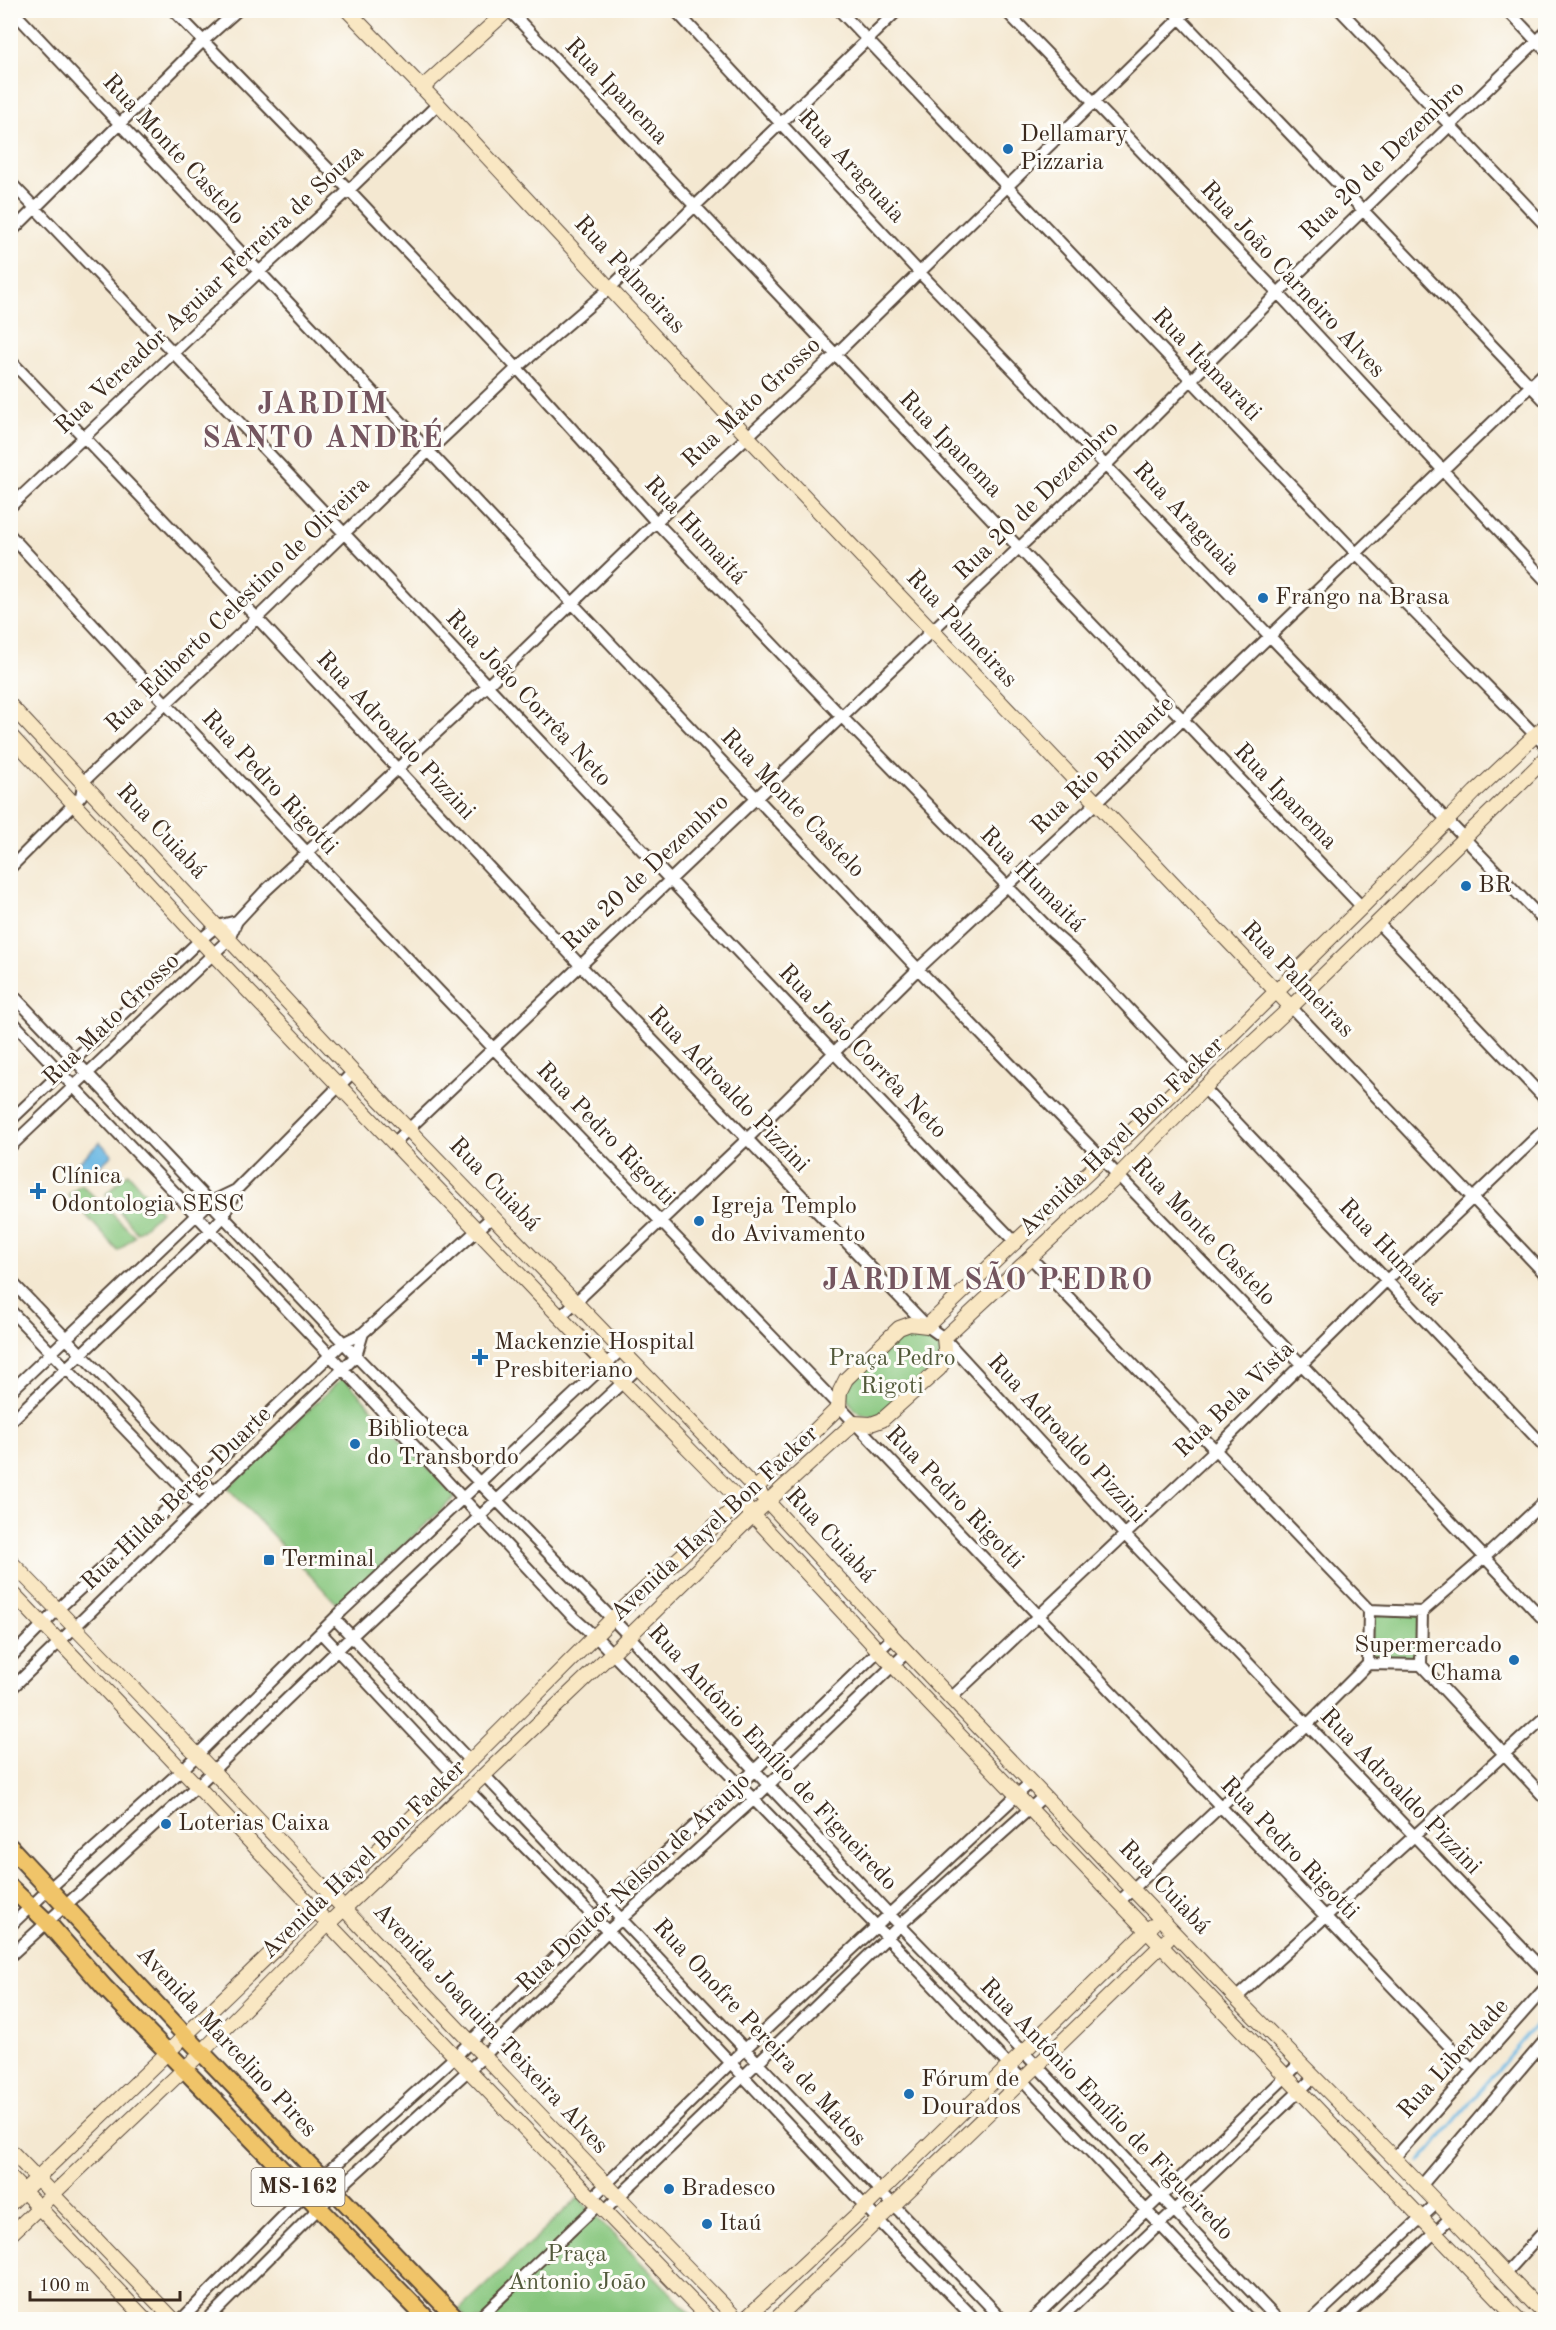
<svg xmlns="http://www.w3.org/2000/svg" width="1556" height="2330" font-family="'Old Standard TT',serif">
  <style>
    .green { fill: #86c67d; stroke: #60784e; stroke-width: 1.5 }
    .water { fill: #68b6e2; stroke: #527080; stroke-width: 1.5 }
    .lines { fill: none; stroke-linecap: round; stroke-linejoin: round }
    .stream { stroke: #68b6e2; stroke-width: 3 }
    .street-casing { stroke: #574639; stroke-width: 14 }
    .secondary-casing { stroke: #574639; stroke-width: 16 }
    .primary-casing { stroke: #574639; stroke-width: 20 }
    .street { stroke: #fff; stroke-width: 10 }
    .secondary { stroke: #f9e7c3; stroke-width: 14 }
    .primary { stroke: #f0c469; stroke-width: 16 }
    .poi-dot { fill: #1f6fb2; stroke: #fdfcf7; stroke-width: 2 }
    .labels { text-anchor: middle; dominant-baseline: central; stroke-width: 6; stroke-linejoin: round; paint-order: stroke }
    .shield { fill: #fdfcf7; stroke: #75695f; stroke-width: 1.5 }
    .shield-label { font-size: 22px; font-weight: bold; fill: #3b2a1e }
    .street-label { font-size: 24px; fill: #3b2a1e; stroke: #fdfcf7 }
    .poi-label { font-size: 24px; fill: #3b2a1e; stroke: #fdfcf7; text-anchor: start }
    .park-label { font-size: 24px; fill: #52593a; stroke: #fdfcf7 }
    .district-label { font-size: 30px; font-weight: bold; letter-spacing: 1.5px; fill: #74555f; stroke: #fdfcf7 }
  </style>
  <rect width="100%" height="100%" fill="#fdfcf7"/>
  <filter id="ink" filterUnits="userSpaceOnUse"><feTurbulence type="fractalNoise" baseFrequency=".0167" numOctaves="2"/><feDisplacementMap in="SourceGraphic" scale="12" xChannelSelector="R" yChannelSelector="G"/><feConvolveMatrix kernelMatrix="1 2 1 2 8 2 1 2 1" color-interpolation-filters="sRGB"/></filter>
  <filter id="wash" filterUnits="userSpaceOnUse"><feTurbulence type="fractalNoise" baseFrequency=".008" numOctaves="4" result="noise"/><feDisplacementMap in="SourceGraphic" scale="24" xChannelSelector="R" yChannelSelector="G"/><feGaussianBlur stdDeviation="1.35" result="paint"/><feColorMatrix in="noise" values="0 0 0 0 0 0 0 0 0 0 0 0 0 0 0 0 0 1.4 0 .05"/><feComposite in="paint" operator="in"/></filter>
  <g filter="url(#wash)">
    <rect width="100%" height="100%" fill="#f4e8d1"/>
    <path class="green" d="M128,1173L161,1212L137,1233L106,1194Z
      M81,1184L135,1236L118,1251L68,1195Z
      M926,1329C936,1340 944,1348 938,1363L878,1416C860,1419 849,1407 845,1390L903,1330Z
      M343,1377L455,1497L339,1606L228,1488Z
      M1372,1613L1420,1614L1419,1662L1371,1661Z
      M579,2197L584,2204L696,2319L468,2320L459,2310Z"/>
    <path class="water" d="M100,1142L112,1155L85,1180L73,1168Z"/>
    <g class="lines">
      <path class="stream" d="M1420,2162L1546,2013"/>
    </g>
  </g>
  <g filter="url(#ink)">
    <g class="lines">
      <defs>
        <path id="street" d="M12,10L918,969L1301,1364L1546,1622
          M173,10L349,190L517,368L656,522L842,717L1053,933L1075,952L1191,1075
          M509,10L1019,548L1362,907
          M675,10L920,273L1546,923
          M839,10L1355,552L1546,746
          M1005,10L1278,293L1546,581
          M1172,10L1546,402
          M1340,10L1546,226
          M1507,10L1546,51
          M10,182C349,533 677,893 1016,1243
          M10,233L202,42L238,10
          M10,360L257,618L580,965L927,1326L944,1338L1125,1535L1546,1973
          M10,507L259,272L349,190L438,104
          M10,535L166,704L493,1048L811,1377L1472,2070
          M10,868L75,803L81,796L84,781L257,618L429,451L517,368L610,288L898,10
          M1377,922L1546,1100
          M10,992L356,1356L629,1636L889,1914L1037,2066L1278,2320
          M1291,1007L1546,1275
          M10,1019L73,1086L330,1355L574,1618L601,1642L888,1938L1250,2320
          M1204,1088L1546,1448
          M10,1121L200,940L217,926L237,921
          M394,1143L1106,465L1278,293L1546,32
          M10,1147L229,939L237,921L264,892L487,686L656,522L835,355L1188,10
          M1030,1257L1369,1610
          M10,1280L214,1492
          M10,1310L199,1506
          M561,1316L746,1140L918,969L1096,803L1546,371
          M10,1392L209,1203L236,1190L353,1072
          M10,1422L210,1231L223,1217L236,1190
          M1369,1610L1422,1612L1421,1665L1368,1664Z
          M1422,1612L1484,1558L1546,1500
          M335,1619L470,1761
          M322,1634L455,1776
          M10,1658L58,1609L186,1492L343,1343L363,1333L492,1217
          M1421,1665L1546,1799
          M10,1690L224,1482L342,1370L356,1356L363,1333
          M951,1698L1215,1450L1387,1280L1546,1128
          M484,1775L1003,2320
          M468,1790L595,1918L878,2220L976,2320
          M1120,1901L1307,1725L1368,1664
          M10,1926L50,1888L183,1769L342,1611L620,1351
          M10,1956L198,1785L352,1636L638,1368
          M1236,1998L1546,1716
          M1394,2158L1546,1987
          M1421,2186L1546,2039
          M593,2197L746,2048L1031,1782
          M605,2210L900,1925L1044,1796
          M1506,2273L1546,2229
          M181,2320L321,2178L456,2056L595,1918L739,1785L893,1637
          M207,2320L336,2191L483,2057L607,1932L753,1800L907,1652
          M477,2320L599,2204
          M1032,2320L1300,2063
          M1059,2320L1314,2077
          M1312,2320L1437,2203
          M1343,2320L1450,2218"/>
        <path id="secondary" d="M347,10L438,104L748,437L1291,1007
          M422,88L508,10
          M10,705L353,1072L768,1502L907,1652L1236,1998L1394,2158L1546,2316
          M10,735L212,953L606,1365L741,1502L879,1651L1519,2320
          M10,1561C256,1812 493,2070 738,2320
          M10,1590L469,2071L710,2320
          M10,2150L174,2320
          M10,2177L146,2320
          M10,2204L455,1776L612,1619L755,1489L839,1407L840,1391L846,1379L899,1328L910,1324L927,1326L1191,1075L1362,907L1475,792L1546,725
          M10,2235L202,2052L329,1923L612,1653L753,1515L854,1423L871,1424L882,1420L939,1369L946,1358L944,1338L1119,1175L1204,1088L1291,1007L1546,758
          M744,2320L866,2206L1152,1926
          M775,2320L1168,1939"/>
        <path id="primary" d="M10,1847L185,2035L458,2320
          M10,1887L47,1922L104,1987L183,2068L428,2320"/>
      </defs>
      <use href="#street" class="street-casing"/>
      <use href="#secondary" class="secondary-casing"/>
      <use href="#primary" class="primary-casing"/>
      <use href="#street" class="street"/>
      <use href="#secondary" class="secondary"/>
      <use href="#primary" class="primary"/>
    </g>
  </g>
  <g class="poi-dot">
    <circle cx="1008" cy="149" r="6"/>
    <circle cx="1263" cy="598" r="6"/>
    <circle cx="1466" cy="886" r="6"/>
    <path d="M35 1182h6v6h6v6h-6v6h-6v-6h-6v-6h6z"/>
    <circle cx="699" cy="1221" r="6"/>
    <path d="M477 1348h6v6h6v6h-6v6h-6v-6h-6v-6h6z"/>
    <circle cx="355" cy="1444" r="6"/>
    <rect x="263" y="1554" width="12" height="12" rx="3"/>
    <circle cx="1514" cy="1660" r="6"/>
    <circle cx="166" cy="1824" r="6"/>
    <circle cx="909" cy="2094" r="6"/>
    <circle cx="669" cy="2189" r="6"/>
    <circle cx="707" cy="2224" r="6"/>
  </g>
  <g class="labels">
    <rect class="shield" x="251.5" y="2168" width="93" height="38" rx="4.5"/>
    <g class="shield-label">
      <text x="298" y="2187">MS-162</text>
    </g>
    <g class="street-label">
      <text transform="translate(616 92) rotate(46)">Rua Ipanema</text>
      <text transform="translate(173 150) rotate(47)">Rua Monte Castelo</text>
      <text transform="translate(1383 161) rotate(-44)">Rua 20 de Dezembro</text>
      <text transform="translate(851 167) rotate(47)">Rua Araguaia</text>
      <text transform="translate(629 275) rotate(47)">Rua Palmeiras</text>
      <text transform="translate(1292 280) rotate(47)">Rua João Carneiro Alves</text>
      <text transform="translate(210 290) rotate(-43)">Rua Vereador Aguiar Ferreira de Souza</text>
      <text transform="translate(1206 365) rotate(46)">Rua Itamarati</text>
      <text transform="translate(752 403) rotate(-43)">Rua Mato Grosso</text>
      <text transform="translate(950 445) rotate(46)">Rua Ipanema</text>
      <text transform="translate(1037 501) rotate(-44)">Rua 20 de Dezembro</text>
      <text transform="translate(1186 519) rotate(47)">Rua Araguaia</text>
      <text transform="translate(695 531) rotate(47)">Rua Humaitá</text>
      <text transform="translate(238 605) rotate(-44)">Rua Ediberto Celestino de Oliveira</text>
      <text transform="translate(961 629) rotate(47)">Rua Palmeiras</text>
      <text transform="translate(528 699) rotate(47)">Rua João Corrêa Neto</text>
      <text transform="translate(395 736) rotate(47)">Rua Adroaldo Pizzini</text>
      <text transform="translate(1103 766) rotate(-44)">Rua Rio Brilhante</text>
      <text transform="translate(269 783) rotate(47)">Rua Pedro Rigotti</text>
      <text transform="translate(1285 797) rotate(46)">Rua Ipanema</text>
      <text transform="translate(792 804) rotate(46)">Rua Monte Castelo</text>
      <text transform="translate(161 832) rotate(47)">Rua Cuiabá</text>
      <text transform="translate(646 873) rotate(-43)">Rua 20 de Dezembro</text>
      <text transform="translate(1032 880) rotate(45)">Rua Humaitá</text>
      <text transform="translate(1297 980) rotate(46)">Rua Palmeiras</text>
      <text transform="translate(112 1020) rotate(-44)">Rua Mato Grosso</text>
      <text transform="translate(862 1052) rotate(46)">Rua João Corrêa Neto</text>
      <text transform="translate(728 1090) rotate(46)">Rua Adroaldo Pizzini</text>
      <text transform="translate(605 1134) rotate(46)">Rua Pedro Rigotti</text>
      <text transform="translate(1122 1137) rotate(-44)">Avenida Hayel Bon Facker</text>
      <text transform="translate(494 1185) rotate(46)">Rua Cuiabá</text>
      <text transform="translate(1203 1232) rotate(46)">Rua Monte Castelo</text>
      <text transform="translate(1390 1253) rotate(46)">Rua Humaitá</text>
      <text transform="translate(1235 1400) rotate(-44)">Rua Bela Vista</text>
      <text transform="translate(1066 1439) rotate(47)">Rua Adroaldo Pizzini</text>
      <text transform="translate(954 1498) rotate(46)">Rua Pedro Rigotti</text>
      <text transform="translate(177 1499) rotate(-44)">Rua Hilda Bergo Duarte</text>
      <text transform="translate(715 1524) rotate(-43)">Avenida Hayel Bon Facker</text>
      <text transform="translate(830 1536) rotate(47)">Rua Cuiabá</text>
      <text transform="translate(772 1758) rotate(47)">Rua Antônio Emílio de Figueiredo</text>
      <text transform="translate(1400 1792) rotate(46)">Rua Adroaldo Pizzini</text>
      <text transform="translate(1289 1849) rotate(46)">Rua Pedro Rigotti</text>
      <text transform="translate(364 1860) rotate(-44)">Avenida Hayel Bon Facker</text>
      <text transform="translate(634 1883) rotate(-43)">Rua Doutor Nelson de Araujo</text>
      <text transform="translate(1164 1888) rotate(46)">Rua Cuiabá</text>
      <text transform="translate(490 2029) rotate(47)">Avenida Joaquim Teixeira Alves</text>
      <text transform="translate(759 2033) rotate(47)">Rua Onofre Pereira de Matos</text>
      <text transform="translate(226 2042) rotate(47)">Avenida Marcelino Pires</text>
      <text transform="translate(1454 2059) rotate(-48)">Rua Liberdade</text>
      <text transform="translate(1106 2110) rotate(46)">Rua Antônio Emílio de Figueiredo</text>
    </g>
    <g class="poi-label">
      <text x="1020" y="135">Dellamary<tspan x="1020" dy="28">Pizzaria</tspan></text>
      <text x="1275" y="598">Frango na Brasa</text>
      <text x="1478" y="886">BR</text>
      <text x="51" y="1177">Clínica<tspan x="51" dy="28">Odontologia SESC</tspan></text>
      <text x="711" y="1207">Igreja Templo<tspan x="711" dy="28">do Avivamento</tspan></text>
      <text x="494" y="1343">Mackenzie Hospital<tspan x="494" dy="28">Presbiteriano</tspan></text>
      <text x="367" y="1430">Biblioteca<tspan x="367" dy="28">do Transbordo</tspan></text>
      <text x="281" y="1560">Terminal</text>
      <text x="1502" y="1646" text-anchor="end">Supermercado<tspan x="1502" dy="28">Chama</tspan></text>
      <text x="178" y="1824">Loterias Caixa</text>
      <text x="921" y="2080">Fórum de<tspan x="921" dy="28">Dourados</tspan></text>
      <text x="681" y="2189">Bradesco</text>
      <text x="719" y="2224">Itaú</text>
    </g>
    <g class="park-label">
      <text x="892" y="1359">Praça Pedro<tspan x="892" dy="28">Rigoti</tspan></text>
      <text x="577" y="2255">Praça<tspan x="577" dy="28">Antonio João</tspan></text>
    </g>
    <g class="district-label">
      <text x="323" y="405">JARDIM<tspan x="323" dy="34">SANTO ANDRÉ</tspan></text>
      <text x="988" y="1281">JARDIM SÃO PEDRO</text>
    </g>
  </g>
  <rect width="1556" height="2330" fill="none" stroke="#fdfcf7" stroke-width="36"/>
  <path d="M30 2291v9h150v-9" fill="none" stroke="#3b2a1e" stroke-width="3"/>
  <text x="39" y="2291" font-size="18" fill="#3b2a1e" stroke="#fdfcf7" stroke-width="4.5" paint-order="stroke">100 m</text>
</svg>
